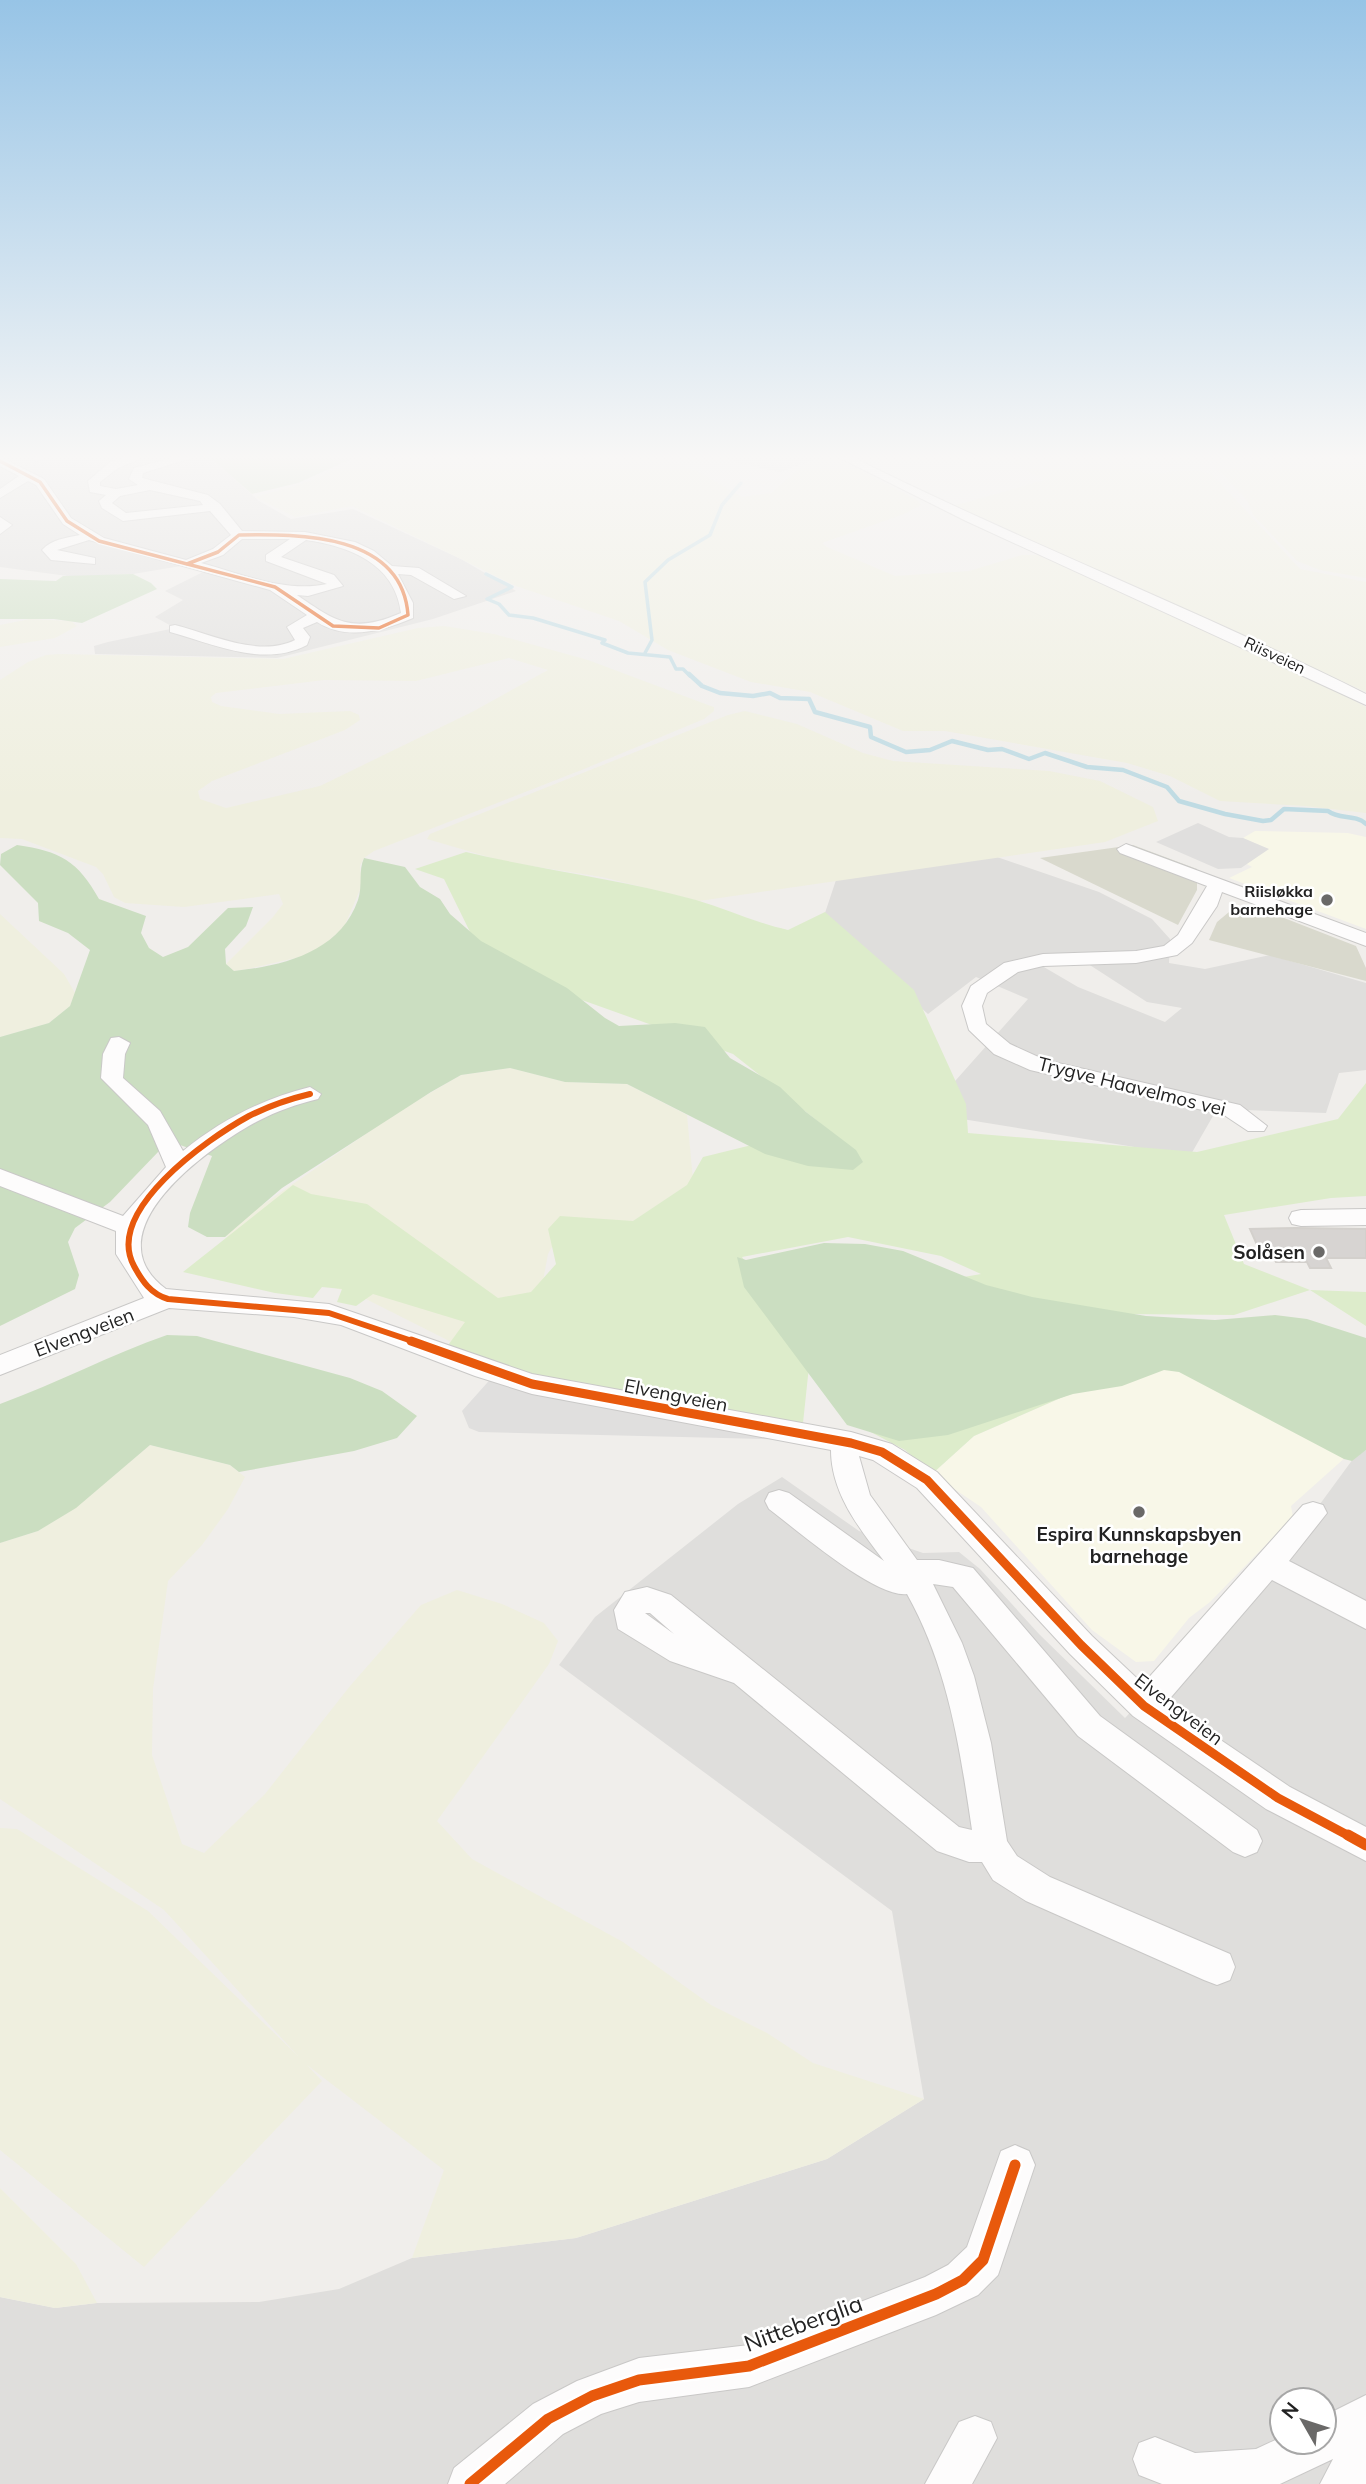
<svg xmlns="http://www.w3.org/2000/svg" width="1366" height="2484" font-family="Mulish,sans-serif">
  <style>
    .residential { fill: #dfdedc; fill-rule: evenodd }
    .education { fill: #f8f7e8 }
    .construction { fill: #d9d9cd }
    .farmland { fill: #efefdf; fill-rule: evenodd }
    .grass { fill: #ddeccb }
    .forest { fill: #cbdec1 }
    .parking { fill: #e0dfde }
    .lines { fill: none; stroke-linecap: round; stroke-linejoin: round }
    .stream-far1 { stroke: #bfdbe3; stroke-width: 3.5 }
    .stream { stroke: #bfdbe3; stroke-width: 4.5 }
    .building { fill: #d7d4d2; stroke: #d3d0cc; stroke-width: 2 }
    .minor-casing { stroke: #c9c8c7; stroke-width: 2 }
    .minor { fill: #fdfcfc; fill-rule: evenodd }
    .cycleway-far3-casing { stroke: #fff; stroke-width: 6 }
    .cycleway-far2-casing { stroke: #fff; stroke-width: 10 }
    .cycleway-far1-casing { stroke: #fff; stroke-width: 13 }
    .cycleway-casing { stroke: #fff; stroke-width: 16 }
    .cycleway-far3 { stroke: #e8590c; stroke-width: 3.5 }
    .cycleway-far2 { stroke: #e8590c; stroke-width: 6 }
    .cycleway-far1 { stroke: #e8590c; stroke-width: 9 }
    .cycleway { stroke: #e8590c; stroke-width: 11 }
    .poi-dot { fill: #6a6968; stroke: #fff; stroke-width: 2.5 }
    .labels { text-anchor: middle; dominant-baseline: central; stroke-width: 5; stroke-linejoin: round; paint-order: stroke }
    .far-street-label { font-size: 16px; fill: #222; stroke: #fff }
    .far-poi-label { font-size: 16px; font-weight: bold; fill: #222; stroke: #fff; text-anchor: end }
    .street-label { font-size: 19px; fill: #222; stroke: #fff }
    .poi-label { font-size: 19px; font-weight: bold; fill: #222; stroke: #fff; text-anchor: end }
    .near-street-label { font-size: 23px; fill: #222; stroke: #fff }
  </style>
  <rect width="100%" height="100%" fill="#f0eeeb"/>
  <path class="residential" d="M0,455H207L259,501L291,519L353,509L461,559L516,591L433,619L277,658L95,654L94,646L108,642L175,628L155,617L183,600L165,591L207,570L187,565L133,574L75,577L0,567Z
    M738,455H828L780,472L735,462L732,458Z
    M997,857L1099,892L1152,919L1170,939L1169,963L1205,969L1270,955L1366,983V1070L1339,1073L1326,1113L1217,1109L1190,1156L956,1118L940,1098L1028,999L976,977L928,1014L867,960L820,928L836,880ZM1079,958L1147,1002L1182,1008L1165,1022L1078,987L1037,963Z
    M1366,1450V2484H0V2297L55,2308L97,2303L259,2302L339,2289L412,2258L576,2238L827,2159L924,2099L892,1911L559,1665L595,1617L738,1504L782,1477L859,1531L923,1553L959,1552L980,1569L1039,1634L1125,1718L1290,1545L1353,1459ZM1282,2400H1324V2442H1282Z"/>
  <path class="education" d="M1255,831L1348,833L1366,837V929L1229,878L1252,867L1245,863L1268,849L1243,838Z
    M1170,1355L1366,1439L1291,1506L1293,1517L1210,1602L1189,1618L1154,1661L1136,1662L1092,1630L981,1507L932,1474L974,1436L1120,1372Z"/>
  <path class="construction" d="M1133,845L1197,869V890L1178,925L1040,858Z
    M1253,906L1356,946L1366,968V981L1209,940L1217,922L1235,907Z"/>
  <path class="farmland" d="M366,455H653L701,473L742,497L771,493L803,466L824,457L838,459L917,500L921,505L904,514L822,543L827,547L895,576L969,571L1022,555H1043L1293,668L1366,707V813L1305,806L1220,801L1170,776L1127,763L945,731H903L810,692L751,682L668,650L619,621L516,586L352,506L295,517L255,497L308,482Z
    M1034,455H1100L1147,474L1193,470L1212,474L1300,569L1366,582V692L953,506L1045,480L1013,463Z
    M1204,455H1364L1361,464L1366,467V578L1320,570L1297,561L1253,515L1247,500Z
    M30,619L71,621L77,626L55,638L0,647V625Z
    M444,626L494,634L588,660L708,705L714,707V711L704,719L584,769L374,851L364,858L360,866L362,885L344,927L321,948L300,957L247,969L234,971L226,964L273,917L283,904L279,894L184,907L125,903L114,897L103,874L96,867L22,839L0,838V680L28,662L46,655L60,654L283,659L418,628ZM509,658L548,670L472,712L320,786L226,808L200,799L198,791L212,781L345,730L360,720L359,715L350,711L279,714L221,706L212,702L211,697L216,693L324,680L416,681Z
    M745,711L797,724L863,753L893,761L1049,771L1100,781L1153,807L1158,821L1105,842L699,901L602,877L506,862L427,839L430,834L728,715Z
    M0,914L64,974L75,993L70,1006L49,1023L0,1037Z
    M510,1068L565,1082L627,1084L687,1115L693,1180L660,1228L558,1236L548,1254L543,1281L487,1360L358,1295L220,1253L228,1233L255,1210L401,1110L461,1075Z
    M150,1445L230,1465L245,1477L228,1509L202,1545L168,1581L153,1689L152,1755L182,1844L204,1853L265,1794L350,1686L421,1605L457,1590L502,1604L544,1623L558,1641L549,1664L437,1821L472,1859L623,1942L711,2005L767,2033L813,2063L924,2099L827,2159L576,2238L412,2258L444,2170L307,2065L322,2081L144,2267L0,2150V1828L17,1829L148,1911L298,2056L164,1910L0,1799V1543L38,1531L75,1508Z
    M0,2188L76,2264L97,2303L55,2308L0,2297Z"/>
  <path class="grass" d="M466,852C542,870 620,879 696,900C727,909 756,923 788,930L825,912L914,990L966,1104L968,1133L1197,1152L1338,1119L1366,1083V1196L1331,1198L1224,1215L1244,1264L1310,1290L1366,1292V1326L1310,1290L1234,1315L1124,1314L1120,1372L974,1436L932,1474L905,1450L865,1429L929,1283L981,1274L941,1256L848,1237L742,1257L810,1357L803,1423L545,1380L446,1348L465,1322L373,1294L356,1306L337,1302L342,1289L322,1287L313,1298L275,1293L183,1272L293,1185L311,1194L367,1204L498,1298L531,1292L556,1264L548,1229L560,1216L633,1221L687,1185L703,1157L825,1127L733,1054L554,990L472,936L444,879L415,869Z"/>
  <path class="forest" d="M207,455H360L298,483L252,494Z
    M133,574L151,583L157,589L82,623L54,619H0V579L56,581L63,576Z
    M17,845C60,851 78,861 99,899L146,916L141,933L149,948L163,957L188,947L228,908L253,907L246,926L225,949L226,964L234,971C283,966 340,952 358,900C363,885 358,871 364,858L405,867L420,887L440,899L450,914L481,941L567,988L605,1018L619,1026L675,1023L705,1027L730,1058L780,1087L806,1112L856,1150L863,1162L853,1170L808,1166L765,1154L627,1084L565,1082L510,1068L461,1075L431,1092L282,1188L225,1237H207L188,1227L190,1213L212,1156L180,1145L159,1151L110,1202L75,1228L68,1242L79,1275L75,1289L0,1326V1037L49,1023L70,1006L90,950L68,933L39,921L38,903L0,865L1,854Z
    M824,1243L865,1244L903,1251L986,1285L1032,1297L1146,1316L1215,1320L1275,1315L1307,1319L1366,1338V1450L1352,1461L1344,1459L1179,1372L1164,1370L1122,1386L1073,1394L948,1435L899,1441L847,1425L744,1287L737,1257L746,1260Z
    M167,1335L197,1336L350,1378L382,1391L417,1416L397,1438L354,1451L239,1472L230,1465L150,1445L76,1508L38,1531L0,1543V1404C57,1383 110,1355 167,1335Z"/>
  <path class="parking" d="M1198,823L1229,837L1243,838L1269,849L1241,868L1218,869L1156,842Z
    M495,1374L807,1440L479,1432L469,1428L462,1411Z"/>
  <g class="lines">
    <path class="stream-far1" d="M486,574L512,587L487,599L499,604L509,615L533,618L605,640L602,643L628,653L670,657L676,669H683L690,676
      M645,653L652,640L645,582L668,560L710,535L722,505L741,483"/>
    <path class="stream" d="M689,674L702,686L720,693L753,696L770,693L780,698L809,699L815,712L870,727L871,737L906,752L930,750L952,741L988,750L1002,749L1029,759L1045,753L1087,767L1123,770L1167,787L1179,801L1225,814L1263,821L1271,820L1284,809L1328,811C1339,820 1356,814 1366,824"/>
  </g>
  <path class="building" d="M1295,1228L1366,1229V1258H1326L1331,1268H1310L1307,1262H1276L1270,1247H1258L1250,1229Z"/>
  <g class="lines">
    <defs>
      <path id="minor" d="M41,455H58L35,461V457Z
        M133,455H149L118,468L100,482V486L116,489L138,485L129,479L134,468L184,455H201L143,473L142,478L208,495L220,504L242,531L305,532L355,542L374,551L392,566L419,568L466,596L454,599L411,575L398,574L413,603V618C383,631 346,641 317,622L303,628L310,637L307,645C263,668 214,644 170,632V626L175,625C211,634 259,658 295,640L287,627L307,615L270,590L89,540L57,550L95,558V564L51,560L42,550C52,539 66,538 80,535L63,524L36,485L28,481L0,498V489L19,476L0,466V457L44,479L71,518L104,538L186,560L213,549L231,535L210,511L123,521L102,508L99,501L106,495L90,492L88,481L110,462ZM150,490L200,501L203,505L126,513L112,503L120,496ZM242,539H290L266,555V561L327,584C285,593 242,574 201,563L223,555ZM306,540C348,546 395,563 401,613C353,634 336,622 297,595L308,596L343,586L334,575L281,557Z
        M834,455H848C1018,540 1196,609 1366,694V705L966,521Z
        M0,517L12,525L0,534Z
        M1126,844L1366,933V946L1222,892L1217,906L1192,943L1177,955L1136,963L1043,966L1018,972L987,993L982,1006L986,1024L1010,1044L1045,1060L1240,1105L1267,1126L1264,1131H1248L1224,1115L1030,1070L994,1054L969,1030L962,1006L971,986L1004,963L1043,954L1136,951L1164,946L1178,935L1207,886L1120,853L1117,849Z
        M119,1037L130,1043L125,1054L123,1078L160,1111L183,1151C221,1120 262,1099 310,1087L321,1094L318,1099C297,1104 277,1111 258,1121C209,1147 89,1232 166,1289L329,1304L532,1374L851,1432L892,1444L937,1472L1092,1636L1143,1684L1303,1505L1313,1502L1323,1505L1327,1513L1289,1561L1366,1601V1629L1272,1580L1166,1703L1290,1787L1366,1827V1861L1266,1809L1133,1716L1070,1654L917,1488L873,1460L859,1456L870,1495L917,1560H939L973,1568L1100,1716L1257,1830L1262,1841L1257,1852L1245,1857L1233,1852L1078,1736L953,1587L933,1584L962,1643L974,1676L991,1743L1007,1841L1017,1856L1050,1877L1230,1954L1235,1967L1230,1980L1217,1985L1204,1980L1026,1901L993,1880L982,1862H969L937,1851L734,1683L670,1661L618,1629L614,1610L625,1592L647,1587L671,1595L959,1827L972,1830C960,1748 948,1667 907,1594C875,1598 797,1530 769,1509L765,1501L769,1493L779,1490L789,1493L884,1561C859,1528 831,1493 831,1450L532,1394L475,1376L341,1325L294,1317L169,1308L0,1375V1355L144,1298L116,1254V1231L0,1186V1169L123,1216L166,1167L148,1125L101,1078L103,1054L111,1038ZM645,1613H650L674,1634Z
        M1366,1209V1225L1301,1226L1292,1224L1289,1218L1292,1212L1301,1210Z
        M1015,2145L1029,2151L1035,2165L998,2275L978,2295L936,2315L749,2387L639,2402L601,2414L563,2434L505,2484H448L454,2468L533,2404L577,2381L639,2358L749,2345L925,2277L948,2265L967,2247L1001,2151Z
        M1366,2395V2484H1320L1333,2459L1280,2484H1162L1139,2475L1133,2459L1139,2443L1155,2437L1195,2453L1256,2449L1282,2437V2442H1324V2416Z
        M975,2416L991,2422L997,2438L972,2484H925L959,2422Z"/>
    </defs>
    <use href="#minor" class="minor-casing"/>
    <use href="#minor" class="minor"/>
    <defs>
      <path id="cycleway-far3" d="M0,461L40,482L67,521L99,541L275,587L333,626L379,628L408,615C402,533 299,534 239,535L218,552L187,564"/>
      <path id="cycleway-far2" d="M310,1094C289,1099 269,1106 249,1116C207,1139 104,1211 134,1266C142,1281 151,1294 168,1299L329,1313L415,1342"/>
      <path id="cycleway-far1" d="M411,1341L532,1384L851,1443L882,1452L927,1480L1081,1645L1144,1706L1278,1798L1351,1837"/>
      <path id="cycleway" d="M1348,1835L1366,1845
        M470,2484L548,2419L592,2396L639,2380L749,2366L936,2294L963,2280L983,2260L1015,2165"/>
    </defs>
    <use href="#cycleway-far3" class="cycleway-far3-casing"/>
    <use href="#cycleway-far2" class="cycleway-far2-casing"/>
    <use href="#cycleway-far1" class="cycleway-far1-casing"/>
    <use href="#cycleway" class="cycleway-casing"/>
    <use href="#cycleway-far3" class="cycleway-far3"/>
    <use href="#cycleway-far2" class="cycleway-far2"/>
    <use href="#cycleway-far1" class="cycleway-far1"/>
    <use href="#cycleway" class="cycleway"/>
  </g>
  <linearGradient id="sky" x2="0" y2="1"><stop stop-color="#97c4e6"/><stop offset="0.57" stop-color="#f8f7f6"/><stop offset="1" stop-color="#f8f7f6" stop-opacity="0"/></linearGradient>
  <rect width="1366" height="802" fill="url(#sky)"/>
  <g class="poi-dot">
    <circle cx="1327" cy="900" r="7"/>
    <circle cx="1319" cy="1252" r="7"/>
    <circle cx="1139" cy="1512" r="7"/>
  </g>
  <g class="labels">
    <g class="far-street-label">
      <text transform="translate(1275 655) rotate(25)">Riisveien</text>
    </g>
    <g class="far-poi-label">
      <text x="1313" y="891">Riisløkka<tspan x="1313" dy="18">barnehage</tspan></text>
    </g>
    <g class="street-label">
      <text transform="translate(1132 1086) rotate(14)">Trygve Haavelmos vei</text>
      <text transform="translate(84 1332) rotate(-21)">Elvengveien</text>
      <text transform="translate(676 1395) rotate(11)">Elvengveien</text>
      <text transform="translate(1179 1709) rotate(37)">Elvengveien</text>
    </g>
    <g class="poi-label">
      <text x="1305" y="1252">Solåsen</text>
      <text x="1139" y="1534" text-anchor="middle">Espira Kunnskapsbyen<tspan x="1139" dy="22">barnehage</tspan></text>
    </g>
    <g class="near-street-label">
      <text transform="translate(803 2323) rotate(-20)">Nitteberglia</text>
    </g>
  </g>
  <g transform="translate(1303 2421) rotate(309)"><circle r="33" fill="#ffffff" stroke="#a7a7a7" stroke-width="2"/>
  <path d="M0-5L12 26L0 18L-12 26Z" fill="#6a6968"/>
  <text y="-10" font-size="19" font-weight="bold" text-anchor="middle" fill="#222222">N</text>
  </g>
</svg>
